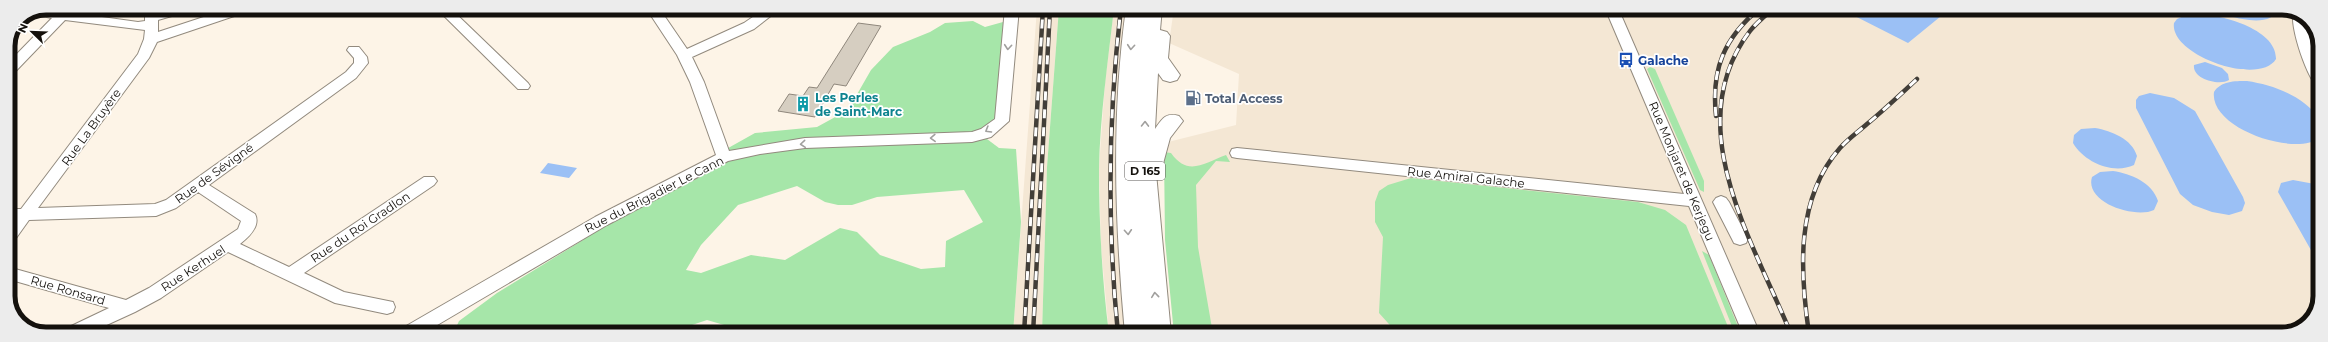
<svg xmlns="http://www.w3.org/2000/svg" width="2328" height="342" font-family="Montserrat,sans-serif">
  <style>
    .built { fill: #f4e7d4 }
    .green { fill: #a6e6a9; fill-rule: evenodd }
    .water { fill: #9bc0f5 }
    .building { fill: #d6cec1; stroke: #8f877c }
    .lines { fill: none; stroke-linecap: round; stroke-linejoin: round }
    .minor-casing { stroke: #928a7e; stroke-width: 2 }
    .highway-casing { stroke: #928a7e; stroke-width: 2 }
    .minor { fill: #fff; fill-rule: evenodd }
    .highway { fill: #fff; fill-rule: evenodd }
    .rail-casing { stroke: #423e38; stroke-width: 4.5 }
    .rail { stroke: #fff; stroke-width: 3; stroke-dasharray: 9; stroke-linecap: butt }
    .oneway { stroke: #a1a09e }
    .labels { text-anchor: middle; dominant-baseline: central; stroke-width: 3.5; stroke-linejoin: round; paint-order: stroke }
    .shield { fill: #fff; stroke: #5a5856; stroke-width: 1 }
    .shield-label { font-size: 11px; font-weight: bold; fill: #14110d }
    .transit-label { font-size: 12px; font-weight: bold; fill: #164399; stroke: #fff; text-anchor: start }
    .culture-label { font-size: 12px; font-weight: bold; fill: #0d838f; stroke: #fff; text-anchor: start }
    .service-label { font-size: 12px; font-weight: bold; fill: #4e5e75; stroke: #fff; text-anchor: start }
    .street-label { font-size: 12px; fill: #14110d; stroke: #fff }
    .rim { fill: none; stroke: #14110d; stroke-width: 5 }
  </style>
  <rect width="100%" height="100%" fill="#fdf4e7"/>
  <path class="built" d="M1037,8H1059L1047,167L1042,334H1013Z
    M1114,8H1128L1121,52L1115,168L1117,233L1126,334H1109L1101,246L1099,168L1105,82Z
    M1174,8H2287L2309,19L2320,41V301L2307,324L2282,334H1179L1164,143L1236,125L1239,74L1169,43Z"/>
  <path class="green" d="M1059,8H1114C1108,61 1100,116 1099,169C1099,224 1102,279 1109,334H1042L1047,167Z
    M973,21L985,27L1003,22L999,115L987,139L999,148L1016,149L1021,222L1013,334H755L707,320L665,334H453L459,321L497,293L583,240L637,195L705,161L755,133L817,127L848,110L871,70L893,47L930,32L945,23ZM797,186L825,202L838,205H852L877,197L964,190L983,222L946,241L945,267L921,269L880,255L857,232L840,228L785,260L751,255L701,273L686,270L701,245L738,205Z
    M1650,67L1655,69L1704,181V192L1700,190L1647,69Z
    M1164,152L1171,153C1188,177 1204,163 1226,155L1230,162L1216,161L1196,185L1198,247L1213,334H1174L1165,240Z
    M1411,178L1638,202L1665,210L1686,225L1731,334H1641L1572,327V334L1397,333L1379,313L1383,237L1375,222V202L1379,191L1388,185Z
    M1702,251L1709,255L1741,334H1735Z"/>
  <path class="water" d="M1839,8H1939L1946,12L1908,43Z
    M2208,8H2278C2272,32 2222,15 2208,8Z
    M2188,14C2213,12 2277,27 2276,59C2259,87 2169,55 2174,23L2177,19Z
    M2205,62L2222,68L2228,74L2229,80C2219,86 2192,79 2194,65Z
    M2247,81C2274,85 2303,96 2320,119V138C2294,157 2209,128 2214,92C2221,81 2234,81 2247,81Z
    M2150,93L2174,98L2195,111L2243,197L2245,203L2242,211L2229,215L2212,212L2193,205L2180,194L2136,108V100L2139,96Z
    M2095,128C2112,131 2132,139 2137,156L2134,165C2113,175 2084,162 2073,143L2074,135L2081,129Z
    M548,163L577,168L569,178L540,173Z
    M2113,171C2131,174 2152,182 2158,201L2154,210C2136,219 2084,203 2092,177L2100,172Z
    M2293,180L2320,185V266L2278,192L2281,183Z"/>
  <path class="building" d="M858,23L881,26L846,86L834,84L815,117L778,111L789,94L803,96L809,87L817,88Z"/>
  <g class="lines">
    <defs>
      <path id="minor" d="M145,8H159L158,11L170,8H191L189,11L158,20V32L231,8H251L249,11L157,42L149,58L38,208L155,204L166,200L346,72L354,63V58L347,50L349,47H359L367,57L368,63L356,78L209,185L255,214C261,226 249,237 240,244L289,267L424,177H434L437,181L434,185L304,273L344,292L393,302L395,307L393,312L387,314L335,303L228,252L161,298L135,312L87,334H63L65,329L109,308L8,279V267L126,300L149,288L238,229L241,221L198,192L176,208L156,216L29,220L14,241L8,243V225L12,221H8V209H21L138,54L144,39L145,30L65,20L13,74L8,75V63L52,18L31,14L44,9L138,22L145,21Z
        M436,8H450L528,83L530,86L528,89H518Z
        M646,8H659L687,49L744,23L766,8H781L754,29L692,57L704,82L729,151L805,138L972,132L981,129L995,119L1005,8H1019L1009,121L991,137L972,142L805,148L760,154L728,161L607,225L422,334H399L401,329L595,217L716,155L690,82L677,55Z
        M1605,8H1618L1760,334H1743L1689,206L1237,158L1232,157L1230,153L1232,149L1237,148L1684,194Z
        M2294,12L2306,18L2311,44L2320,66V89C2309,85 2288,23 2294,12Z
        M1721,196L1726,198L1729,202L1748,239L1746,243L1740,245L1734,243L1732,239L1713,202L1716,198Z"/>
      <path id="highway" d="M1126,8H1162L1160,30L1167,32L1170,36L1168,58L1180,75L1177,80L1170,82L1163,80L1158,73L1155,129C1162,119 1166,112 1179,116L1183,121L1170,138L1161,171L1156,173L1171,334H1125C1115,225 1111,117 1126,8Z"/>
    </defs>
    <use href="#minor" class="minor-casing"/>
    <use href="#highway" class="highway-casing"/>
    <use href="#minor" class="minor"/>
    <use href="#highway" class="highway"/>
    <defs>
      <path id="rail" d="M1774,8C1766,15 1756,23 1750,31C1678,125 1754,243 1791,334
        M1716,116C1711,69 1724,38 1760,8
        M1024,334L1043,8
        M1033,334L1050,8
        M1118,334C1107,225 1108,117 1121,8
        M1809,334C1800,272 1795,199 1840,148C1848,139 1858,132 1867,124C1884,110 1901,94 1917,79"/>
    </defs>
    <use href="#rail" class="rail-casing"/>
    <use href="#rail" class="rail"/>
  </g>
  <defs><path id="oneway-chevron" d="M-2-3.5L2.5 0L-2 3.5" fill="none" stroke-width="1.6" stroke-linecap="round" stroke-linejoin="round"/></defs>
  <g class="oneway">
    <use href="#oneway-chevron" transform="translate(1008 47) rotate(95)"/>
    <use href="#oneway-chevron" transform="translate(1131 47) rotate(95)"/>
    <use href="#oneway-chevron" transform="translate(1145 124) rotate(-89)"/>
    <use href="#oneway-chevron" transform="translate(988 130) rotate(149)"/>
    <use href="#oneway-chevron" transform="translate(933 138) rotate(178)"/>
    <use href="#oneway-chevron" transform="translate(803 144) rotate(175)"/>
    <use href="#oneway-chevron" transform="translate(1128 232) rotate(86)"/>
    <use href="#oneway-chevron" transform="translate(1155 295) rotate(-96)"/>
  </g>
  <defs>
    <symbol id="bus-bare" viewBox="-9 -9 18 18"><path d="M-5-6H5V4H4V6H2V4H-2V6H-4V4H-5ZM-3.5-4V0h7V-4ZM-3.5 1.2v1.5H-2V1.2ZM2 1.2v1.5H3.5V1.2Z" fill="#1a4fb4" stroke="#fff" stroke-width="2.5" paint-order="stroke"/></symbol>
    <symbol id="fuel-bare" viewBox="-9 -9 18 18"><path d="M-5.5-6h7V0h2V4h1.3V-2.5L3-4.5l.8-.8L6-3V5H2.5V1h-1V6h-7ZM-4.2-4.7v3.2H.2V-4.7Z" fill="#5c6f8a" stroke="#fff" stroke-width="2.5" paint-order="stroke"/></symbol>
    <symbol id="building-bare" viewBox="-9 -9 18 18"><path d="M-4-6H4V6H1V3H-1V6H-4ZM-2.5-4.3h1.7v1.8h-1.7ZM.8-4.3h1.7v1.8H.8ZM-2.5-1h1.7V.8h-1.7ZM.8-1h1.7V.8H.8Z" fill="#0f9aa8" stroke="#fff" stroke-width="2.5" paint-order="stroke"/></symbol>
  </defs>
  <g fill-rule="evenodd">
    <use href="#bus-bare" x="1615" y="49" width="22" height="22"/>
    <use href="#fuel-bare" x="1182" y="87" width="22" height="22"/>
    <use href="#building-bare" x="792" y="93" width="22" height="22"/>
  </g>
  <g class="labels">
    <rect class="shield" x="1125" y="162" width="40" height="18" rx="3"/>
    <g class="shield-label">
      <text x="1145" y="171">D 165</text>
    </g>
    <g class="transit-label">
      <text x="1638" y="60">Galache</text>
    </g>
    <g class="culture-label">
      <text x="815" y="97">Les Perles<tspan x="815" dy="14">de Saint-Marc</tspan></text>
    </g>
    <g class="service-label">
      <text x="1205" y="98">Total Access</text>
    </g>
    <g class="street-label">
      <text transform="translate(91 127) rotate(-54)">Rue La Bruyère</text>
      <text transform="translate(1682 171) rotate(67)">Rue Monjaret de Kerjegu</text>
      <text transform="translate(214 173) rotate(-36)">Rue de Sévigné</text>
      <text transform="translate(1466 177) rotate(6)">Rue Amiral Galache</text>
      <text transform="translate(654 194) rotate(-27)">Rue du Brigadier Le Cann</text>
      <text transform="translate(360 227) rotate(-34)">Rue du Roi Gradlon</text>
      <text transform="translate(193 268) rotate(-33)">Rue Kerhuel</text>
      <text transform="translate(68 290) rotate(16)">Rue Ronsard</text>
    </g>
  </g>
  <path d="M0 0H2328V342H0ZM46 15H2282A31 31 0 0 1 2313 46V296A31 31 0 0 1 2282 327H46A31 31 0 0 1 15 296V46A31 31 0 0 1 46 15Z" fill="#ececec" fill-rule="evenodd"/>
  <path class="rim" d="M46 15H2282A31 31 0 0 1 2313 46V296A31 31 0 0 1 2282 327H46A31 31 0 0 1 15 296V46A31 31 0 0 1 46 15Z"/>
  <g transform="translate(32 32) rotate(293)" stroke="#ffffff" stroke-width="3" paint-order="stroke">
  <path d="M0-3L7 15L0 10L-7 15Z" fill="#14110d"/>
  <text y="-6" font-size="11" font-weight="bold" text-anchor="middle" fill="#14110d">N</text>
  </g>
</svg>
